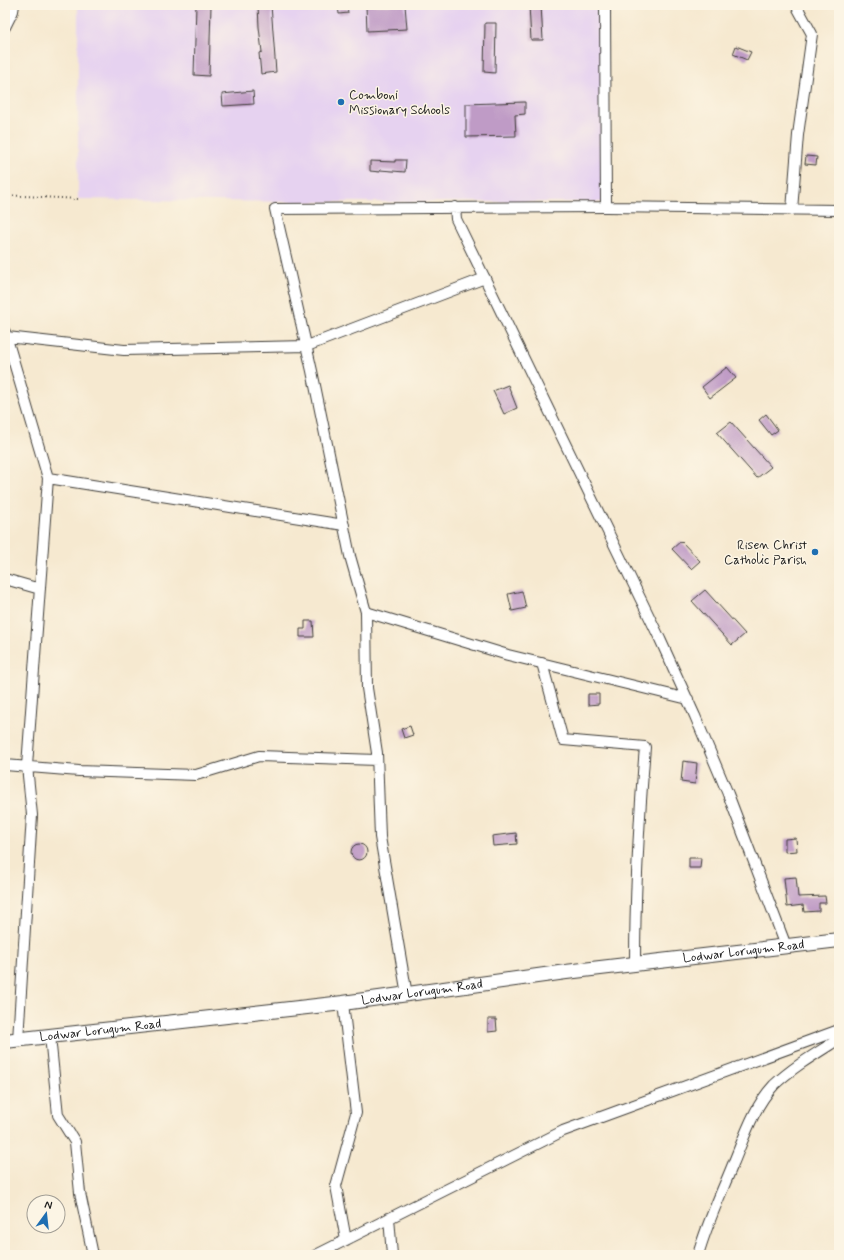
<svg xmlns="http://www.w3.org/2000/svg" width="844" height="1260" font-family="Mynerve,sans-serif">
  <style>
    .built { fill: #e6d2f0 }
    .building { fill: #bf9bc6 }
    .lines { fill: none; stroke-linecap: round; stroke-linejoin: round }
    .street-casing { stroke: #3d3b37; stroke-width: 12 }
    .secondary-casing { stroke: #3d3b37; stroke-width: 16 }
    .path { stroke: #3d3b37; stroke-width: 2; stroke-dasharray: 1 3; stroke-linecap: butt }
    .street { stroke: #fff; stroke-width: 10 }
    .secondary { stroke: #fff; stroke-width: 14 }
    .poi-dot { fill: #1f6fb2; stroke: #fcf5e5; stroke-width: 1.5 }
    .labels { text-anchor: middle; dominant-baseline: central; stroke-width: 3; stroke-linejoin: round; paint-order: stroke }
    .poi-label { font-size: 13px; fill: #1c1c1c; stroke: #fcf5e5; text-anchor: start }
    .street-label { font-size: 13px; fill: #1c1c1c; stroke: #fcf5e5 }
  </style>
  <rect width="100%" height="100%" fill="#fcf5e5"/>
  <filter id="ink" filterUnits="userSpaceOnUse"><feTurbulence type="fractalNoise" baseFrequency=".025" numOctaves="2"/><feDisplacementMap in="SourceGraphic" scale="8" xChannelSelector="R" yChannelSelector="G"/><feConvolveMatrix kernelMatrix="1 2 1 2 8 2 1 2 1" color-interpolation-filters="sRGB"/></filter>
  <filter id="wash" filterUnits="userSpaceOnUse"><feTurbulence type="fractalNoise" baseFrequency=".012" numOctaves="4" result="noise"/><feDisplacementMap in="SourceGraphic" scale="16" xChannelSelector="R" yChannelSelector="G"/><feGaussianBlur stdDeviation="0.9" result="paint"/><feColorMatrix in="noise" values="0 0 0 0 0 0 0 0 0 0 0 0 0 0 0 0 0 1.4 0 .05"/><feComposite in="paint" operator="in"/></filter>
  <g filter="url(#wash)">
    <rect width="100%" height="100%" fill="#f6e9d0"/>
    <path class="built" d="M78,5H603L604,202H291L78,199Z"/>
    <g id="blocks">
      <path class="building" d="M196,5H211L209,76L194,75Z
        M258,5H271L276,72L261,74L259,53L262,52L259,27Z
        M338,5H347L348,13L339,14Z
        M366,5H405L407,29L367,31Z
        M529,5H541L543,40H531Z
        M485,23H496L495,73L484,72Z
        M736,46L751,52L747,60L733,54Z
        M253,91L254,104L223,106L222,94Z
        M525,102V114L515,115L516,136L466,137V104Z
        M806,156L817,157L816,165L805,164Z
        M395,160H406L405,172L380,170V172L370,171V161L395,162Z
        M727,367L736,378L710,398L702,387Z
        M508,385L517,408L504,414L493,391Z
        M766,414L778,430L771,435L759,420Z
        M731,422L771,467L757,478L717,433Z
        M681,541L700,561L691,569L672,549Z
        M705,590L745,634L732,645L692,601Z
        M522,591L526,608L512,611L508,594Z
        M305,621H313L314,637H300V629H305Z
        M588,694H599V704L588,705Z
        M410,726L413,735L404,738L401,729Z
        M683,761L697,763L695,784L681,782Z
        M516,833L517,844L493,846L492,836Z
        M796,838L797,851L785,852V839Z
        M351 852a8 8 0 1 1 16 0a8 8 0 1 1-16 0Z
        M689,858H701L700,868H689Z
        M796,877L798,897L825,896L826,903H819V911L804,912L803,905L787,907L784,878Z
        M488,1019H496L497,1031L488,1032Z"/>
    </g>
  </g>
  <g filter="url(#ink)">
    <use href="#blocks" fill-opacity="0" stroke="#3d3b37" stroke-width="1"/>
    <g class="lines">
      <defs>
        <path id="street" d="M605,5L606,207
          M5,27L13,11L14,5
          M455,207L456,219L660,639L695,716L728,794L786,946
          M792,210L798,135L812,34L796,5
          M5,332L48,478
          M7,337L124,350L307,346L485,278
          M5,579L40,589
          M366,612L367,688L377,753L380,837L407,995
          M542,663L563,740L645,747C639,820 635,892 635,964
          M688,699L508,655L366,612L350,556L312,371L275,209L606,207L839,210
          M5,765L79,771L196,775L259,756L377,760
          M343,1003L356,1113L336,1186L346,1240
          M50,1036L58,1115L75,1142L80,1193L93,1255
          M18,1040L32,815L27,766L48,478L344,525
          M389,1218L392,1255
          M316,1255L563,1131L839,1030
          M698,1255C707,1223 721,1194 733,1164C744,1138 754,1106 774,1085C793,1067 817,1053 839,1039"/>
        <g id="secondary">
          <path id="s1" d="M5,1041L343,1003L566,972L839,940"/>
        </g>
      </defs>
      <use href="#street" class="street-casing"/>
      <use href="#secondary" class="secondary-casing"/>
      <path class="path" d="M5,195L78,199"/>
      <use href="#street" class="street"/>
      <use href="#secondary" class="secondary"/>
    </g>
  </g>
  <g class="poi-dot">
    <circle cx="341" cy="102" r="4"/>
    <circle cx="815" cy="552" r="4"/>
  </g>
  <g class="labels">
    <g class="poi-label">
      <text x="349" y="95">Comboni<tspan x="349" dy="15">Missionary Schools</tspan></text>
      <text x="807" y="545" text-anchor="end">Risen Christ<tspan x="807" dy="15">Catholic Parish</tspan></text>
    </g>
    <g class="street-label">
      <text stroke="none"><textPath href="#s1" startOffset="744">Lodwar Lorugum Road</textPath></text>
      <text stroke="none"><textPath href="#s1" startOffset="420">Lodwar Lorugum Road</textPath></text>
      <text stroke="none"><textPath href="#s1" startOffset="96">Lodwar Lorugum Road</textPath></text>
    </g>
  </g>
  <rect width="844" height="1260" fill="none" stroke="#fcf5e5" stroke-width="20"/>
  <g transform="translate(46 1214) rotate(15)"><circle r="19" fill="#fcf5e5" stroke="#a29e95"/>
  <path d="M0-3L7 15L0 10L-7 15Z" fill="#1f6fb2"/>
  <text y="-6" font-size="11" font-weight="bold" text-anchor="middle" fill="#1c1c1c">N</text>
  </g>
</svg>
